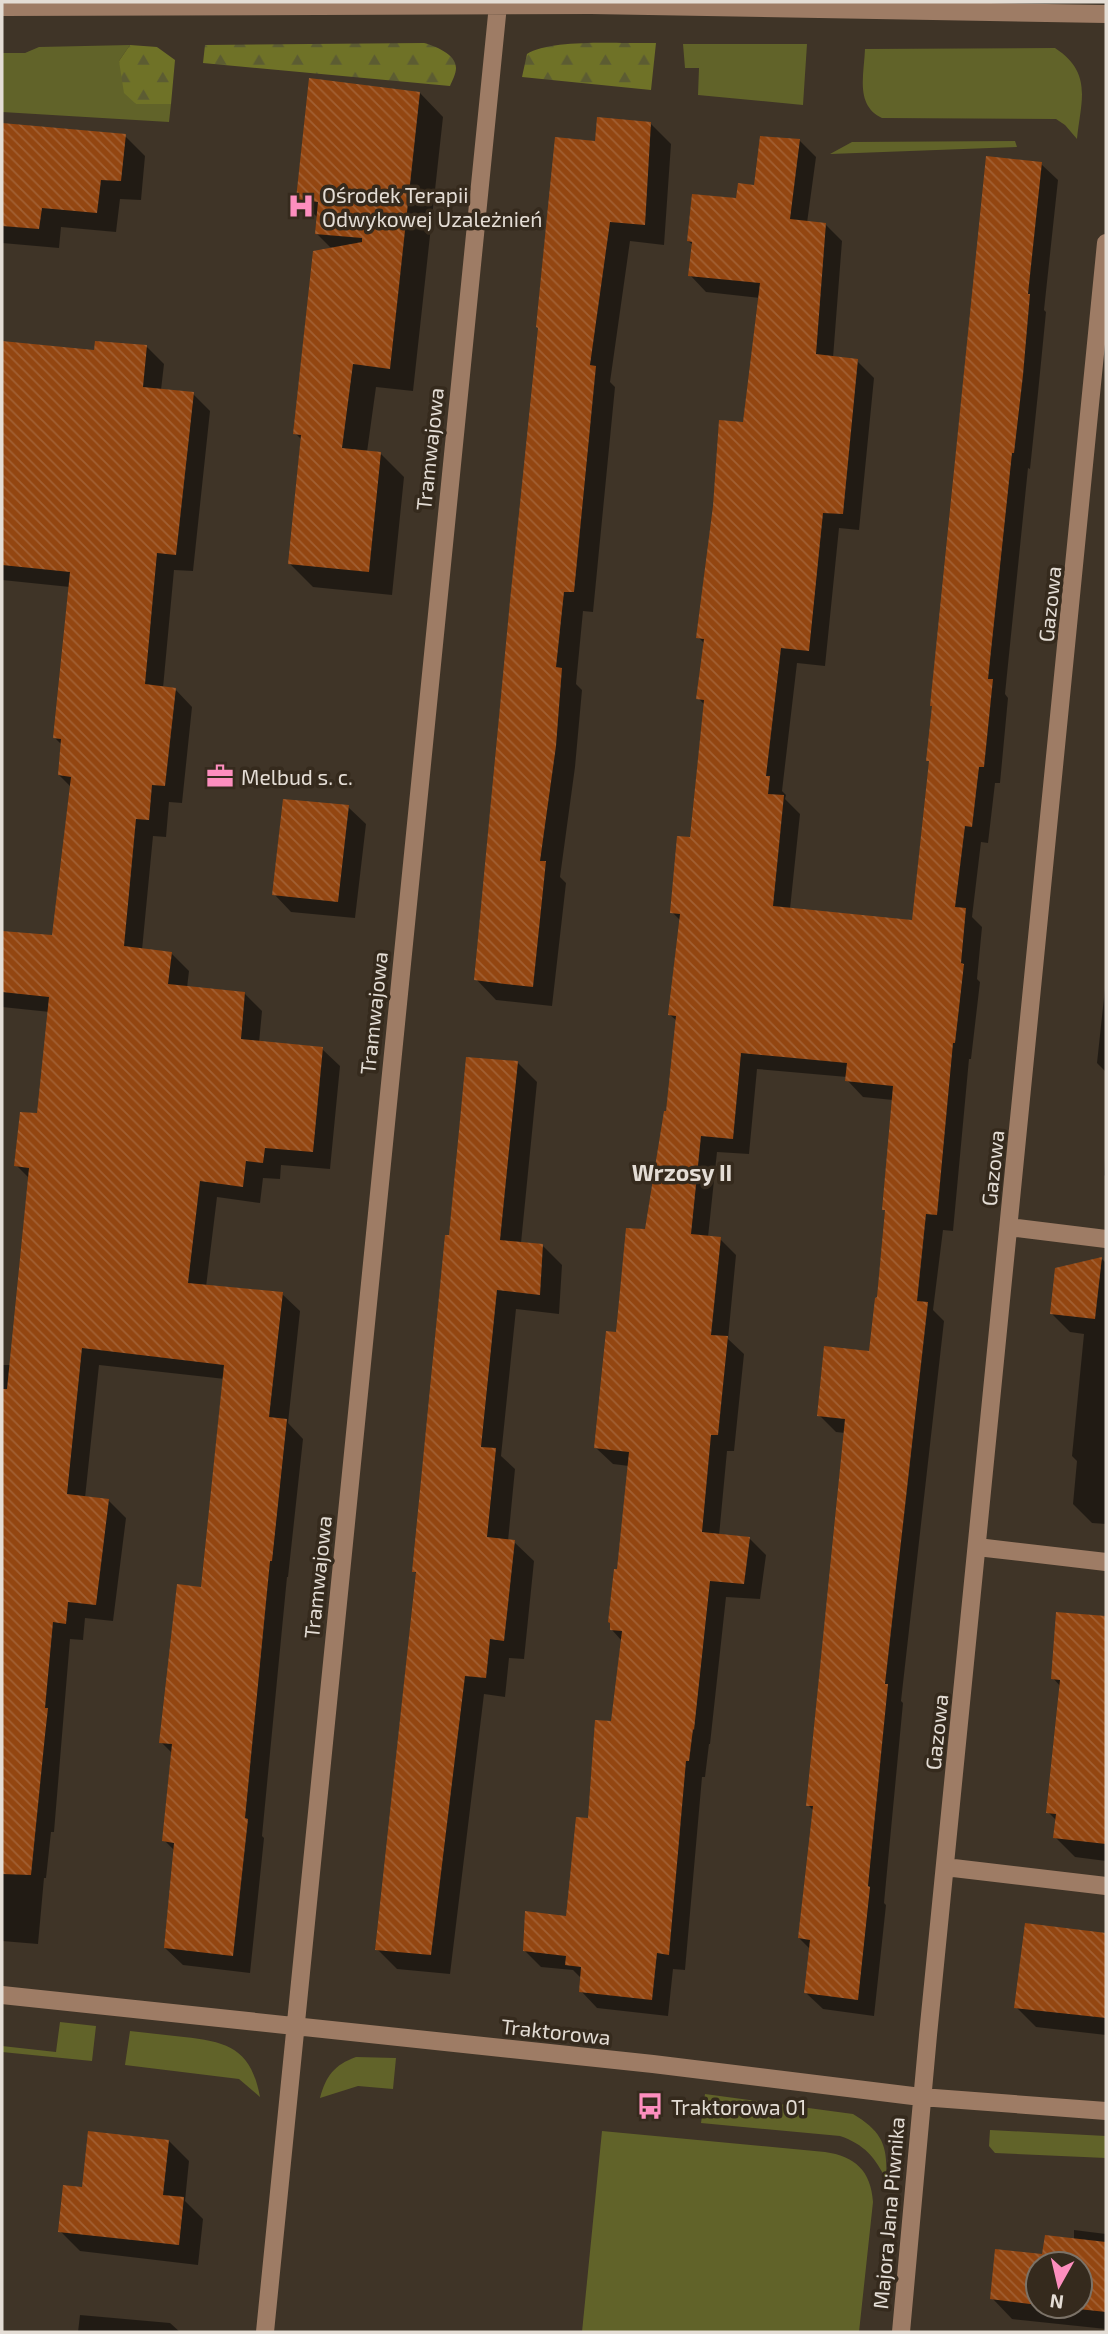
<svg xmlns="http://www.w3.org/2000/svg" width="1108" height="2334" font-family="'Exo 2',sans-serif">
  <style>
    .green { fill: #616329 }
    .forest { fill: url(#forest-firs) }
    .shadow { fill: #0007; fill-rule: evenodd }
    .building { fill: url(#building-back-hatch) }
    .lines { fill: none; stroke-linecap: round; stroke-linejoin: round }
    .minor { stroke: #9e7c65; stroke-width: 18 }
    .labels { text-anchor: middle; dominant-baseline: central; stroke-width: 7; stroke-linejoin: round; paint-order: stroke }
    .poi-label { font-size: 21px; fill: #e4ddd5; stroke: #352a1d; text-anchor: start }
    .street-label { font-size: 21px; fill: #e4ddd5; stroke: #352a1d }
    .neighbourhood-label { font-size: 23px; font-weight: bold; fill: #e4ddd5; stroke: #352a1d }
  </style>
  <defs>
    <pattern id="forest-firs" width="22" height="20" patternUnits="userSpaceOnUse" patternTransform="scale(1.75)"><rect width="22" height="20" fill="#6f7227"/><path d="M5 1l3.5 6h-7zM16 11l3.5 6h-7z" fill="#5c5c32"/></pattern>
    <pattern id="building-back-hatch" width="6" height="6" patternUnits="userSpaceOnUse" patternTransform="scale(1.75)"><rect width="6" height="6" fill="#934611"/><path d="M-1 5l2 2M0 0l6 6M5-1l2 2" fill="none" stroke="#a26033"/></pattern>
  </defs>
  <rect width="100%" height="100%" fill="#3f3427"/>
  <path class="green" d="M683,44H807L803,105L698,95L699,68H685Z
    M130,45L119,61L136,104H171L169,122L2,112V53H25L39,47Z
    M1055,48C1093,73 1081,100 1077,139L1065,125L1056,119L882,118C855,105 864,75 865,49Z
    M1015,141L1017,147L830,154L852,142Z
    M60,2022L96,2026L92,2061L2,2052V2046L56,2052Z
    M130,2031C148,2033 166,2035 184,2037C229,2042 251,2049 260,2097L239,2079L125,2065Z
    M356,2057L396,2058L393,2089L358,2086L320,2098C326,2076 334,2065 356,2057Z
    M705,2094L853,2114C883,2132 888,2146 886,2180C876,2158 864,2144 840,2136L701,2123Z
    M990,2130L1106,2136V2158L995,2153L989,2146Z
    M602,2131L825,2152C855,2156 871,2171 873,2202L859,2332H582Z"/>
  <path class="forest" d="M424,43C435,46 456,54 456,68C456,74 452,81 450,86L203,63L205,45Z
    M656,43L651,90L522,77L527,54C551,38 625,44 656,43Z
    M130,45L157,47L175,60L171,104H136L124,93L119,61Z"/>
  <path class="shadow" d="M420,93L443,117L413,391L376,387L367,452L380,453L404,477L392,595L313,587L290,564L303,441L295,433L332,249L316,233L318,218L298,198Z
    M651,124L671,144L664,245L630,241L610,382L615,387L593,612L583,611L576,684L582,690L575,767L560,877L566,883L552,1006L496,1000L476,979L597,143Z
    M2,125L125,136L145,156L141,200L120,199L116,232L61,227L59,248L2,243Z
    M799,140L816,157L807,223L826,225L842,241L833,358L857,361L874,378L859,530L839,528L825,666L797,663L782,791L786,795L785,799L800,814L790,909L914,922L931,763L928,760L1041,164L1058,180L1044,310L1046,312L1038,393L1030,469L1028,468L1005,694L1008,698L1000,783H995L988,843L981,842L972,917L982,927L977,979L980,982L971,1059H969L953,1231L943,1230L933,1310L944,1321L901,1701L903,1703L884,1903L886,1905L874,2016L823,2009L806,1993L810,1949L799,1938L814,1811L808,1805L845,1433L836,1432L819,1415L871,1353L879,1298L893,1100L863,1097L847,1080V1077L757,1069L749,1154L717,1152L708,1237L720,1239L736,1255L728,1339L744,1354L734,1451H727L719,1536L750,1539L766,1555L760,1599L726,1597L710,1744H709L705,1777H702L685,1970L673,1969L668,2016L597,2008L581,1991L582,1979L573,1970L541,1967L524,1950L567,1918L612,1723L622,1641L612,1630L629,1466L613,1464L596,1448L618,1334L647,1231L666,1113L677,1021L670,1015L681,921L672,912L692,838L705,705L698,698L705,644L698,637L744,424L760,298L706,292L690,275L693,245L688,241L755,187Z
    M2,343L95,352L147,347L164,364L161,390L193,394L210,411L193,571L174,570L163,688L175,689L192,707L182,803L169,802L166,837L153,836L142,950L171,953L189,971L187,988L245,994L262,1011L259,1043L322,1049L340,1066L330,1169L281,1165L280,1179L263,1178L260,1203L217,1197L206,1287L282,1294L300,1311L288,1423L303,1439L288,1577H287L262,1836L264,1838L250,1973L183,1965L165,1948L175,1851L164,1840L173,1754L161,1742L203,1589L225,1379L99,1365L85,1498L108,1500L126,1518L113,1621L85,1618L83,1640L70,1639L54,1832H51L46,1878H44L38,1944L2,1941V1365H12L30,1179L16,1165L39,1115L50,1012L2,1007V932L53,937L71,787L59,775L62,745L55,738L70,587L2,580Z
    M348,807L366,824L355,918L291,912L274,894Z
    M1106,979V1072L1097,1063Z
    M517,1062L537,1082L521,1243L543,1246L562,1265L559,1314L516,1309L501,1456L515,1469L508,1541L514,1542L534,1561L524,1659L509,1658L505,1697L484,1694L450,1974L397,1969L377,1949L418,1575L414,1571L451,1237Z
    M1106,1141V1177L1104,1175Z
    M1102,1259L1106,1263V1524L1092,1523L1073,1504L1077,1461L1072,1456L1084,1334L1070,1332L1051,1313L1056,1269Z
    M1058,1614L1106,1618V1861L1075,1857L1055,1837L1057,1821L1048,1812L1061,1687L1053,1678Z
    M1026,1925L1106,1934V2035L1036,2027L1016,2007Z
    M169,2141L189,2161L185,2201L203,2219L198,2265L80,2251L60,2231L84,2189Z
    M1074,2230L1106,2234V2329L1012,2319L992,2298L1044,2256L1074,2240ZM1038,2264H1080V2306H1038Z
    M80,2315L170,2323L180,2332H78Z"/>
  <path class="building" d="M309,78L420,92L390,369L353,364L342,448L381,452L369,572L288,564L301,435L293,434L313,251L362,242V238L315,234L318,202L296,199Z
    M597,117L651,122L645,225L610,222L590,365L596,366L574,592H564L556,667L562,668L556,746L540,861H546L533,987L505,984L474,980L510,601L538,328L536,327L547,216L555,137L595,141Z
    M2,123L126,134L121,181L101,180L97,213L42,208L39,229L2,226Z
    M760,136L800,139L790,219L826,223L816,354L858,359L843,514L823,513L809,651L781,648L766,776H770L768,794L784,795L773,906L912,920L929,761H926L932,706H930L986,156L1042,162L1028,294H1030L1023,375L1014,453H1012L988,679H993L984,767H979L972,827L965,826L955,907L966,908L961,963L964,964L955,1043H953L937,1215L926,1214L917,1301L928,1302L885,1684H888L868,1886L870,1887L858,2000L804,1993L810,1940L798,1938L813,1806H806L845,1419L817,1416L824,1346L869,1351L875,1298L877,1297L885,1210H882L893,1086L845,1081L847,1063L741,1053L733,1139L701,1136L691,1234L721,1237L711,1335L728,1336L718,1435H711L702,1532L750,1537L744,1584L710,1581L694,1730L693,1729L689,1761H686L669,1955L657,1953L652,2000L579,1992L581,1967L565,1965L566,1956L523,1951L525,1911L566,1916L576,1817L588,1818L595,1720L611,1721L622,1631L610,1630V1623L608,1622L614,1569H617L629,1452L594,1448L606,1331L616,1332L626,1228L645,1229L664,1111H666L676,1016L668,1015L680,914L670,913L677,836L690,837L704,700L696,699L704,639L696,638L713,506L719,420L743,422L760,283L688,276L692,242L687,241L692,194L736,198L738,183L754,185Z
    M2,341L94,350L95,341L147,345L143,387L194,392L176,555L157,553L145,684L176,688L165,786L152,785L149,820L136,819L124,946L172,952L168,984L245,992L241,1039L323,1047L313,1152L265,1148L263,1163L246,1161L243,1187L200,1181L188,1283L283,1292L269,1417L287,1419L272,1561H270L245,1818L248,1819L233,1956L164,1948L174,1843L162,1841L172,1744L159,1743L177,1584L201,1587L224,1365L82,1348L67,1494L109,1499L96,1605L68,1602L66,1624L53,1622L45,1708H48L45,1735L31,1875L2,1874V1389H7L29,1168L14,1166L20,1112L37,1113L49,997L2,992V931L52,935L71,777L58,775L61,739L53,738L70,572L2,565Z
    M283,799L349,805L338,902L272,895Z
    M466,1057L518,1061L500,1240L543,1244L540,1295L497,1290L481,1447L496,1448L487,1537L515,1540L504,1641L490,1639L486,1678L465,1676L431,1955L375,1950L416,1572H412L445,1235H449Z
    M1102,1257L1095,1319L1050,1314L1055,1268Z
    M1056,1612L1106,1616V1844L1053,1838L1056,1814L1046,1813L1060,1680L1051,1679Z
    M1025,1923L1106,1933V2018L1014,2008Z
    M88,2131L169,2140L163,2195L184,2197L179,2245L58,2232L63,2185L82,2187Z
    M1045,2235L1106,2242V2312L1051,2306H1080V2264H1038V2305L990,2299L995,2249L1042,2254Z"/>
  <g class="lines">
    <path class="minor" d="M2,7L591,5L1106,14
      M1009,1227L1106,1239
      M977,1547L1106,1562
      M945,1867L1106,1886
      M2,1995L653,2064L921,2097L1106,2111
      M265,2332L498,5
      M901,2332L928,2035L1106,243"/>
  </g>
  <defs>
    <symbol id="hospital-bare" viewBox="-9 -9 18 18"><path d="M-5-5h3v3.5h4V-5h3V5h-3V1.5h-4V5h-3Z" fill="#fd8ebe" stroke="#352a1d" stroke-width="2.5" paint-order="stroke"/></symbol>
    <symbol id="office-bare" viewBox="-9 -9 18 18"><path d="M-6-3h4V-5.5h4V-3h4V5H-6ZM-1-4.5V-3h2v-1.5ZM-6 0V1H6V0Z" fill="#fd8ebe" stroke="#352a1d" stroke-width="2.5" paint-order="stroke"/></symbol>
    <symbol id="bus-bare" viewBox="-9 -9 18 18"><path d="M-5-6H5V4H4V6H2V4H-2V6H-4V4H-5ZM-3.5-4V0h7V-4ZM-3.5 1.2v1.5H-2V1.2ZM2 1.2v1.5H3.5V1.2Z" fill="#fd8ebe" stroke="#352a1d" stroke-width="2.5" paint-order="stroke"/></symbol>
  </defs>
  <g fill-rule="evenodd">
    <use href="#hospital-bare" x="282" y="187" width="38" height="38"/>
    <use href="#office-bare" x="201" y="757" width="38" height="38"/>
    <use href="#bus-bare" x="631" y="2087" width="38" height="38"/>
  </g>
  <g class="labels">
    <g class="poi-label">
      <text x="322" y="194">Ośrodek Terapii<tspan x="322" dy="24">Odwykowej Uzależnień</tspan></text>
      <text x="241" y="776">Melbud s. c.</text>
      <text x="671" y="2106">Traktorowa 01</text>
    </g>
    <g class="street-label">
      <text transform="translate(429 449) rotate(-84)">Tramwajowa</text>
      <text transform="translate(1049 604) rotate(-84)">Gazowa</text>
      <text transform="translate(373 1013) rotate(-84)">Tramwajowa</text>
      <text transform="translate(992 1168) rotate(-84)">Gazowa</text>
      <text transform="translate(317 1577) rotate(-84)">Tramwajowa</text>
      <text transform="translate(936 1732) rotate(-84)">Gazowa</text>
      <text transform="translate(556 2031) rotate(6)">Traktorowa</text>
      <text transform="translate(888 2213) rotate(-85)">Majora Jana Piwnika</text>
    </g>
    <g class="neighbourhood-label">
      <text x="682" y="1172">Wrzosy II</text>
    </g>
  </g>
  <rect width="1108" height="2334" fill="none" stroke="#e4ddd5" stroke-width="7"/>
  <g transform="translate(1059 2285) rotate(188)"><circle r="33" fill="#352a1d" stroke="#7b7267" stroke-width="2"/>
  <path d="M0-5L12 26L0 18L-12 26Z" fill="#fd8ebe"/>
  <text y="-10" font-size="19" font-weight="bold" text-anchor="middle" fill="#e4ddd5">N</text>
  </g>
</svg>
